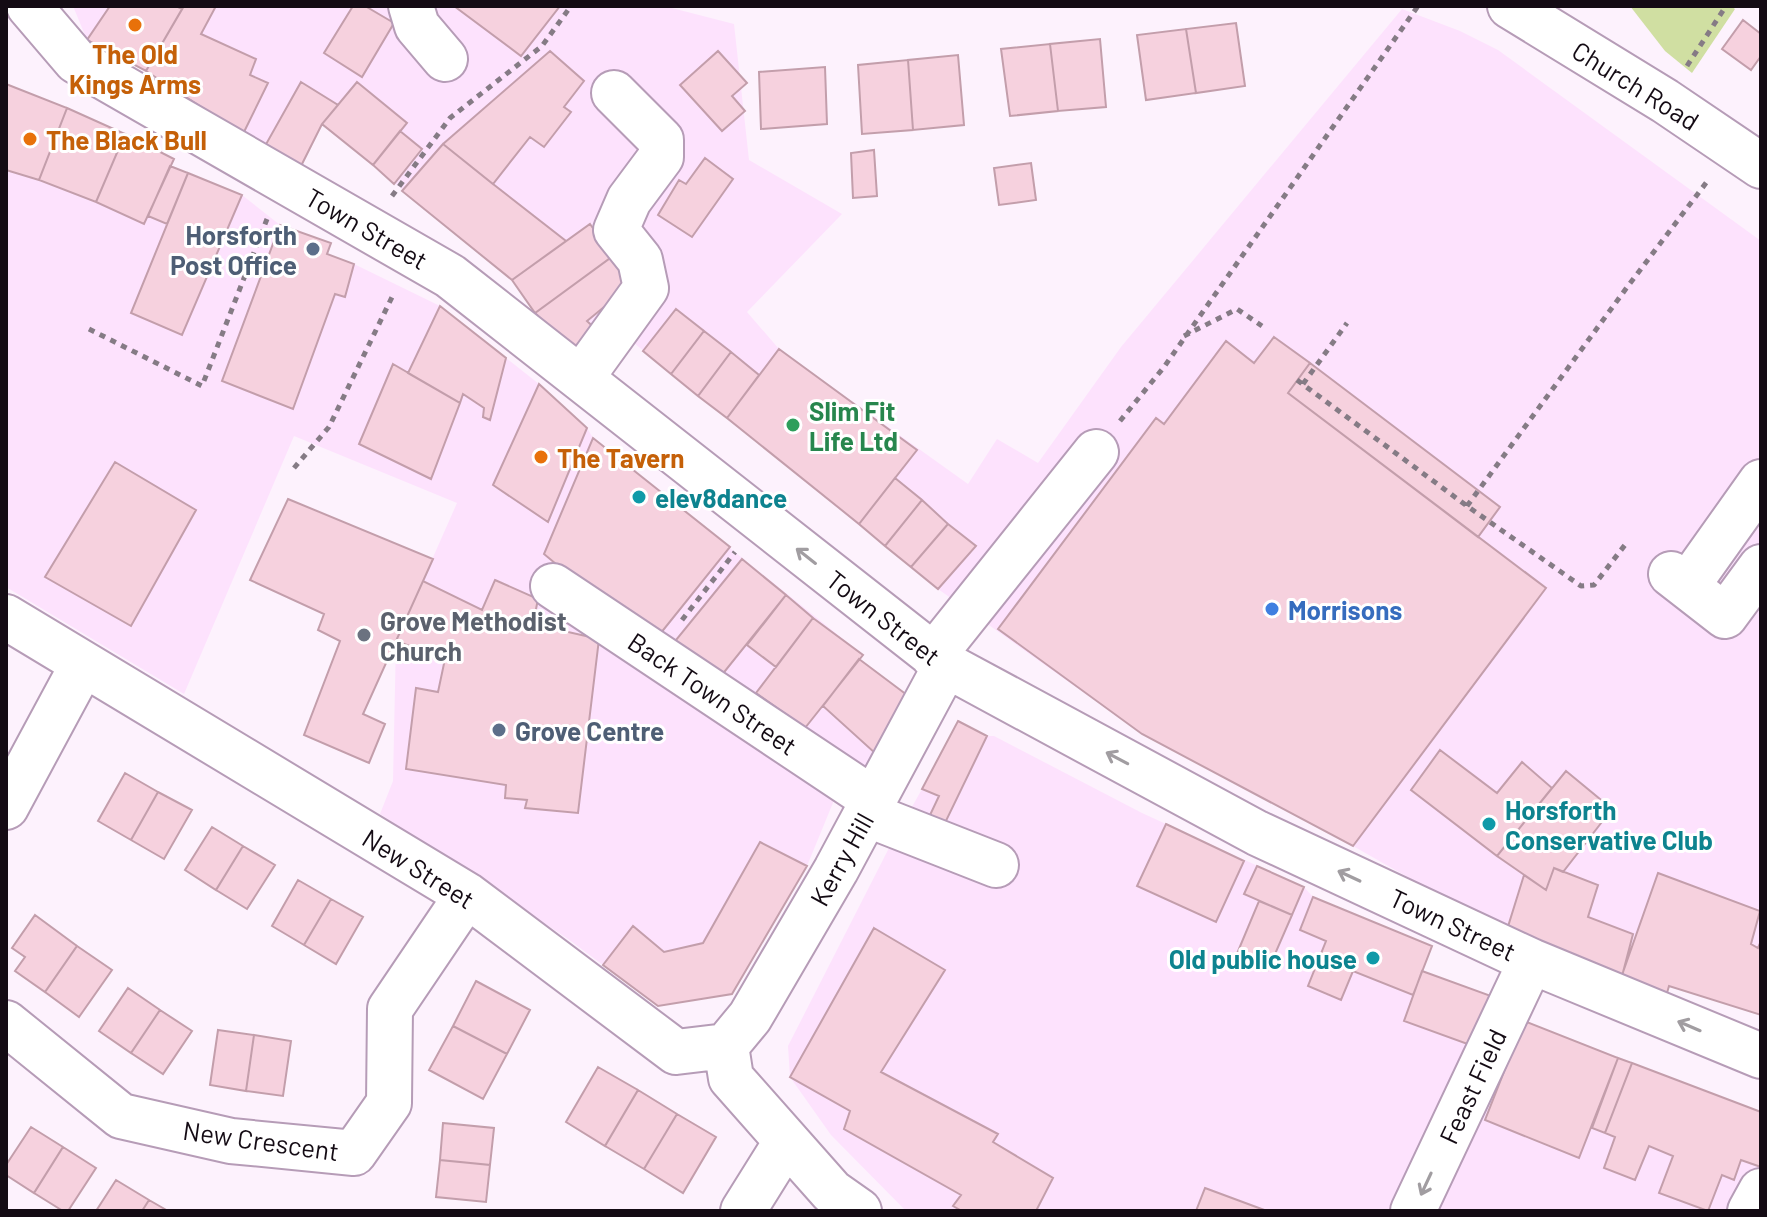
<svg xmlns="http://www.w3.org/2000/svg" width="1767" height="1217" font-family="Barlow,sans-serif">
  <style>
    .built { fill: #fde2fd }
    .green { fill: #d0dfa2 }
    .building { fill: #f6d1de; stroke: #c39eab; stroke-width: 2 }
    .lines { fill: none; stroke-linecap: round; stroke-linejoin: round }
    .minor-casing { stroke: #b69cb7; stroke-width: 48 }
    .path { stroke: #857b85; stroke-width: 5; stroke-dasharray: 6 6; stroke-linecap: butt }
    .minor { stroke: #fff; stroke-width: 44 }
    .oneway { stroke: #a19da1 }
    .food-dot { fill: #e8710a; stroke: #fff; stroke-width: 3 }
    .service-dot { fill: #5c6f8a; stroke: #fff; stroke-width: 3 }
    .leisure-dot { fill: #2e9e5b; stroke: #fff; stroke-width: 3 }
    .culture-dot { fill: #0f9aa8; stroke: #fff; stroke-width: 3 }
    .shop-dot { fill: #3f7fe0; stroke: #fff; stroke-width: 3 }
    .worship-dot { fill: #6b7280; stroke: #fff; stroke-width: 3 }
    .labels { text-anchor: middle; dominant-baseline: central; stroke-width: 6; stroke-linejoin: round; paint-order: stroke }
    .food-label { font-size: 26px; font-weight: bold; fill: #c56008; stroke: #fff; text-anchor: start }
    .street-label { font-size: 26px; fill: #140b14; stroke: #fff }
    .service-label { font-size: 26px; font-weight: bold; fill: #4e5e75; stroke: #fff; text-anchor: end }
    .leisure-label { font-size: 26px; font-weight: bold; fill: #27864d; stroke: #fff; text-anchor: start }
    .culture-label { font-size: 26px; font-weight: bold; fill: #0d838f; stroke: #fff; text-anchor: start }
    .shop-label { font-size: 26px; font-weight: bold; fill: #366cbe; stroke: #fff; text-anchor: start }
    .worship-label { font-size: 26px; font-weight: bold; fill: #5b616d; stroke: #fff; text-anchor: start }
  </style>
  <rect width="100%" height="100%" fill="#fdf2fd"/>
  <path class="built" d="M73,6H664L734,24L749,160L842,214L747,312L779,349L968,484L997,439L1038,463L1121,347L1402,9L1460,31L1498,50L1761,241V1015L1669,986L1667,993L1506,933L1353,846L1142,734L938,589L629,339L567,347L535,313L512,280L323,124L301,166L243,134L145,71L87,40Z
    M6,84L125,134L171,167L242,195L280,225L331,243L328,255L354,264L440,306L539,384L587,428L593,438L863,655L860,660L907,695L865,770L837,793L807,866L732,994L658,1006L568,939L380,814L393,781L396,641L457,503L294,436L184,694L6,587Z
    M987,736H994L1142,813L1304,887L1313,897L1432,946L1422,971L1491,996L1524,1021L1761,1112V1211H906L831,1135L790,1077L788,1046L889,848L922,789Z"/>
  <path class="green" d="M1630,6H1731L1735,9L1692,73L1665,51Z"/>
  <path class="building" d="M110,6H176L182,9L146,71L87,40Z
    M184,6H216L201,34L256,59L250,75L268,83L243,134L146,71Z
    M353,6H365L394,23L362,77L324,53Z
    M454,6H560L521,56Z
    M1743,20L1761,34V56L1751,70L1722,49Z
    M1236,23L1245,86L1196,93L1186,29Z
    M1186,29L1196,93L1146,100L1137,35Z
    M1100,39L1106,107L1058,111L1050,44Z
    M1050,44L1058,111L1010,116L1001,49Z
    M550,51L584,81L564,107L571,112L544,147L530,137L493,184L443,144Z
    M718,51L747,83L732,96L745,111L722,131L680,85Z
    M958,55L964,125L913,130L908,60Z
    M908,60L913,130L862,134L858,65Z
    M825,67L827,124L761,129L759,72Z
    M301,82L338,105L322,124L301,166L265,146Z
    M357,82L407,123L373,165L322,124Z
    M6,84L67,108L39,180L6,170Z
    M67,108L125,134L96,202L39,180Z
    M400,131L422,149L394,184L373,165Z
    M125,134L174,159L144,224L96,202Z
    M443,144L493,184L566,241L512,280L402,191Z
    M874,150L877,196L853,198L851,153Z
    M705,158L733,179L692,237L658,215L679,180L686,184Z
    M1031,163L1036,200L999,205L994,168Z
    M170,166L188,173L167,224L148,216Z
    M188,173L242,195L182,335L131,313Z
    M590,224L613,256L535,313L512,280Z
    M280,225L331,243L327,254L354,264L345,297L335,294L293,409L222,381Z
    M613,256L632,284L587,321L601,334L582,359L535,313Z
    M440,306L506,358L490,420L483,417L484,408L463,394L460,403L408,373Z
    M676,309L704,331L671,374L643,351Z
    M704,331L731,352L698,396L671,374Z
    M1274,337L1310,363L1288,393L1546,588L1353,846L1142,734L998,629L1156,418L1164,424L1226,341L1254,363Z
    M779,349L917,450L859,524L727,418Z
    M731,352L759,375L727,418L698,396Z
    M1310,363L1500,507L1478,537L1288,393Z
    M393,364L460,403L431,479L359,444Z
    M539,384L587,428L548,522L493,485Z
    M593,438L730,547L652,644L544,554Z
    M115,462L196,510L131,626L45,577Z
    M895,478L922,500L885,546L859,524Z
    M288,499L433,559L363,714L385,724L369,763L304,735L340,641L318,630L324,614L250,580Z
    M922,500L948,524L911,567L885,546Z
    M948,524L976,546L938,589L911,567Z
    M742,559L786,595L713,686L667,651Z
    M495,580L538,599L533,624L599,639L578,813L525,808L527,800L505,798L506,785L406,769L416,688L438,692L445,659L396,641L423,581L482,610Z
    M786,595L813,618L776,667L747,645Z
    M813,618L863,655L805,728L756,693Z
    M859,659L907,695L876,754L823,706Z
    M958,721L987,736L945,823L930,815L939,796L922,789Z
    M1440,750L1497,793L1522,762L1552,788L1497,856L1411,790Z
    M1566,771L1612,809L1563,872L1554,868L1546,890L1497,856Z
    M125,773L158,792L131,840L98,821Z
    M158,792L192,810L164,859L131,840Z
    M1166,824L1244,861L1216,922L1137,886Z
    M212,827L243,846L216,890L185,870Z
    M760,842L807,866L732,994L658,1006L603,965L633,926L664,952L703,943Z
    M243,846L275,865L247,909L216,890Z
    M1257,866L1304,887L1292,915L1244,894Z
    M1554,868L1598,885L1588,917L1633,934L1621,980L1506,933L1524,875L1546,890Z
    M1658,873L1760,911L1751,944L1758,948L1761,941V1015L1669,986L1667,993L1622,975Z
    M298,880L331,899L304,945L272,926Z
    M1313,897L1432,946L1413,995L1353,971L1341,1000L1308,986L1326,941L1300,930Z
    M331,899L363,917L336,964L304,945Z
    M1259,901L1292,915L1268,970L1236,956Z
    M35,915L77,946L45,992L15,971L25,957L12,948Z
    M874,928L945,970L881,1072L998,1134L993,1142L1053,1178L1036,1211H962L953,1206L961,1195L844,1129L850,1111L790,1077Z
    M77,946L112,970L79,1017L45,992Z
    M1422,971L1491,996L1473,1046L1404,1021Z
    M476,981L530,1010L507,1054L453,1026Z
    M128,988L160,1010L131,1053L99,1031Z
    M160,1010L192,1031L163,1074L131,1053Z
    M1524,1021L1618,1058L1579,1158L1485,1120Z
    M453,1026L507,1054L483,1099L429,1070Z
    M218,1030L254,1035L246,1091L210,1085Z
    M254,1035L291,1041L283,1096L246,1091Z
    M1618,1058L1632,1063L1605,1133L1592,1128Z
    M1632,1063L1761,1112V1167L1741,1160L1734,1180L1722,1175L1708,1211L1659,1193L1673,1156L1649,1146L1635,1180L1604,1168L1615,1137L1605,1133Z
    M598,1067L638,1090L605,1146L566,1122Z
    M638,1090L677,1114L644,1169L605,1146Z
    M677,1114L716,1137L683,1193L644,1169Z
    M443,1123L494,1128L490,1165L440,1160Z
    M31,1127L63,1147L34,1193L6,1175V1165Z
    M63,1147L96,1168L68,1211H63L34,1193Z
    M440,1160L490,1165L486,1202L436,1197Z
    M116,1180L149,1200L142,1211H96Z
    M1205,1188L1267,1211H1196Z
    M149,1200L168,1211H142Z"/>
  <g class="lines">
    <defs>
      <path id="minor" d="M29,6L76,61L450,276L946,665L1257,833L1531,961L1761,1056
        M411,6L417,26L445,59
        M1510,6L1665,101L1761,166
        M581,378L646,288L640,260L616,230L629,200L661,157V140L614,93
        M1671,574L1725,616L1761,567
        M553,586L874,800
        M1687,586L1761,482
        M6,617L467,895L676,1052L726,1046L731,1078L832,1192L859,1211
        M933,656L1096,452
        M6,807L83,664
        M866,814L996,865
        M6,1023L121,1116L231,1141L354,1153L389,1103L390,1009L467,895
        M726,1046L750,1017L836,870L946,665
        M743,1211L786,1142
        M1413,1211L1531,961
        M1750,1211L1761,1191"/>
    </defs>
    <use href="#minor" class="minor-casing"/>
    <path class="path" d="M1687,66L1726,6
      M392,196L450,118L542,46L571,6
      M89,329L202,386L267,219
      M1184,336L1237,309L1262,326
      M1297,380L1467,506L1581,586L1594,585L1628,541
      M1303,384L1347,323
      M1120,421L1164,367L1418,6
      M294,468L329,427L394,293
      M1467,506L1625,290L1709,179
      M682,620L735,552"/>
    <use href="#minor" class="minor"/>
  </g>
  <defs><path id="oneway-shaft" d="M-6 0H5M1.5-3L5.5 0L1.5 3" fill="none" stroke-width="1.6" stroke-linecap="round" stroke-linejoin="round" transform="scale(2)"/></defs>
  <g class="oneway">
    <use href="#oneway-shaft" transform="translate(806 556) rotate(-142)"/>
    <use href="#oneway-shaft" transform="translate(1117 758) rotate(-152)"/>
    <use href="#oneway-shaft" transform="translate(1349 876) rotate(-155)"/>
    <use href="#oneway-shaft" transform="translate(1689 1026) rotate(-157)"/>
    <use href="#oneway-shaft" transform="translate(1426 1184) rotate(115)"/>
  </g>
  <g class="food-dot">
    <circle cx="135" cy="25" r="8"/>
    <circle cx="30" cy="139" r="8"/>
    <circle cx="541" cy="457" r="8"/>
  </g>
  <g class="service-dot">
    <circle cx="313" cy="249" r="8"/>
    <circle cx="499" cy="730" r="8"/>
  </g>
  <circle class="leisure-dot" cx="793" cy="425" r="8"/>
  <g class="culture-dot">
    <circle cx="639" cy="497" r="8"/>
    <circle cx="1489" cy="824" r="8"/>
    <circle cx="1373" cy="958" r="8"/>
  </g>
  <circle class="shop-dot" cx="1272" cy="609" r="8"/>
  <circle class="worship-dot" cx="364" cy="635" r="8"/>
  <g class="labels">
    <g class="food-label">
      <text x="135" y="53" text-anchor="middle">The Old<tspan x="135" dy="30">Kings Arms</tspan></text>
      <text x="46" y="139">The Black Bull</text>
      <text x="557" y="457">The Tavern</text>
    </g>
    <g class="street-label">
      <text transform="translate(1636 85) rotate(32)">Church Road</text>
      <text transform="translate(367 228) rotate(30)">Town Street</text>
      <text transform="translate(884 617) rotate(38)">Town Street</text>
      <text transform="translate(713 693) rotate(34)">Back Town Street</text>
      <text transform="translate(841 859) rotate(-61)">Kerry Hill</text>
      <text transform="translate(419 868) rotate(32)">New Street</text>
      <text transform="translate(1453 924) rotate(25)">Town Street</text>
      <text transform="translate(1472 1086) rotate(-65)">Feast Field</text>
      <text transform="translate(261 1140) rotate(8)">New Crescent</text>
    </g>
    <g class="service-label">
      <text x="297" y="234">Horsforth<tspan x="297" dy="30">Post Office</tspan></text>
      <text x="515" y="730" text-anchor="start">Grove Centre</text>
    </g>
    <g class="leisure-label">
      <text x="809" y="410">Slim Fit<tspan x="809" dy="30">Life Ltd</tspan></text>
    </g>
    <g class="culture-label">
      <text x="655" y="497">elev8dance</text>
      <text x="1505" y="809">Horsforth<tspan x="1505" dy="30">Conservative Club</tspan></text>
      <text x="1357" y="958" text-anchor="end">Old public house</text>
    </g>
    <g class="shop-label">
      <text x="1288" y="609">Morrisons</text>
    </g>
    <g class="worship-label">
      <text x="380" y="620">Grove Methodist<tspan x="380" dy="30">Church</tspan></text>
    </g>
  </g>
  <rect width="1767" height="1217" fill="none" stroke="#140b14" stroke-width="16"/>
</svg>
